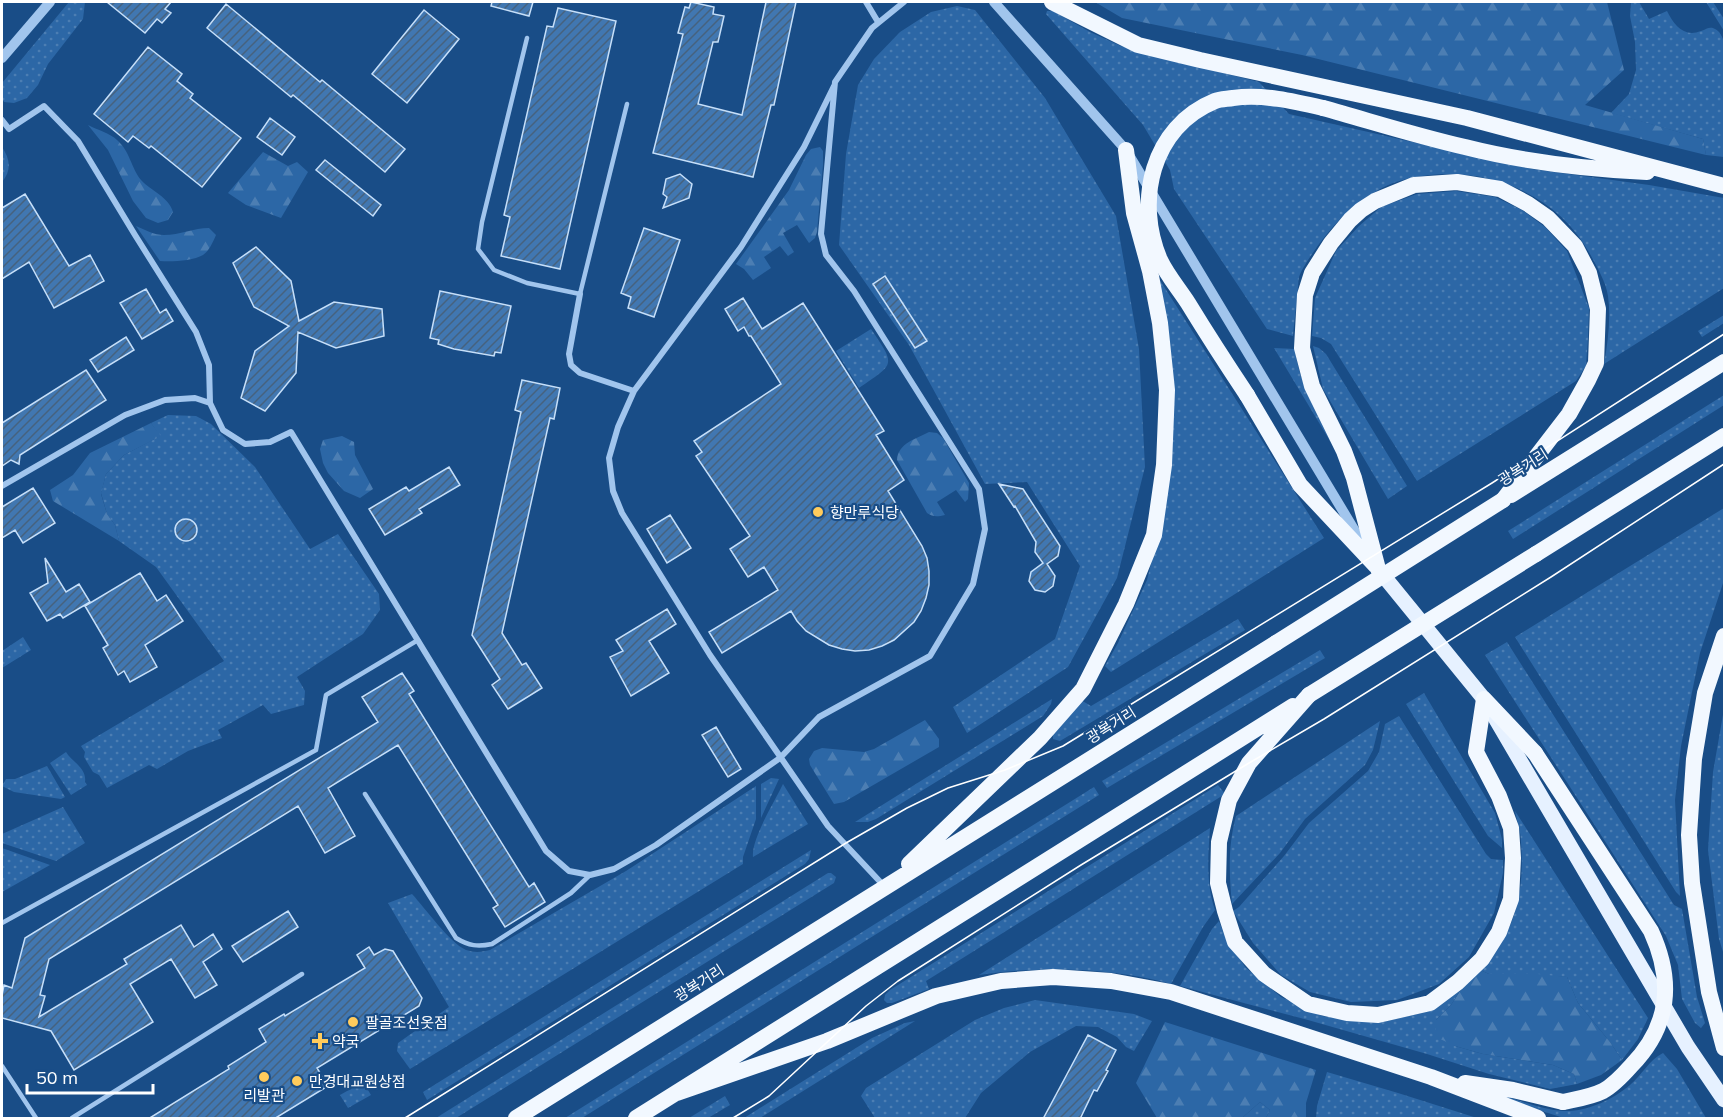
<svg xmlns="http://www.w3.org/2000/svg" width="1726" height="1120" font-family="Mulish,'Noto Sans KR',sans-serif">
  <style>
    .grass { fill: url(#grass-dots) }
    .forest { fill: url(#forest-firs) }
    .building { fill: url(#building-hatch); stroke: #c6dff9; stroke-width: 1.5 }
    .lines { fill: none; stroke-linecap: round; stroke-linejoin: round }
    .service { stroke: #a1c5ed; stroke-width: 4.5 }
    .minor { stroke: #a1c5ed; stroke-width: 6 }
    .tertiary { stroke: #a1c5ed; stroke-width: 10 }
    .primary { stroke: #e6f1ff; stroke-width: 15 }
    .trunk { stroke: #f2f8ff; stroke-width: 16 }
    .tram { stroke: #fff; stroke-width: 1.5 }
    .trunk-bridge { stroke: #f2f8ff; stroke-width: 16 }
    .poi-dot { fill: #ffcb5c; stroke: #194d87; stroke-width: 2 }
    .labels { text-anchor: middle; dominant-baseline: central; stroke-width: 4.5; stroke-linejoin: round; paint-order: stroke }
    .street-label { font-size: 15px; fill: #fff; stroke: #194d87 }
    .poi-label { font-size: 15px; fill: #fff; stroke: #194d87; text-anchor: start }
  </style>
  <defs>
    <pattern id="grass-dots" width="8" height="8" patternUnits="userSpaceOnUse" patternTransform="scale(1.5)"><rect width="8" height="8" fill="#2c67a6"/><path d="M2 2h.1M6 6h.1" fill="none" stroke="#4c7eb3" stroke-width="1.8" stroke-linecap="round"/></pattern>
    <pattern id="forest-firs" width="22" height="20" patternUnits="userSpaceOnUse" patternTransform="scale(1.5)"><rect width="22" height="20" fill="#2c67a6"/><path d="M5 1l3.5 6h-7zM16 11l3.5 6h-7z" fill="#4c7eb3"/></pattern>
    <pattern id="building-hatch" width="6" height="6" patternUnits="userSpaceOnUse" patternTransform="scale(1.5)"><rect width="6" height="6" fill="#4177b1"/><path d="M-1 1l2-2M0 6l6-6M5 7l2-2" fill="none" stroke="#46627e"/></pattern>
  </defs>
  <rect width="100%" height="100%" fill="#194d87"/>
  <path class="grass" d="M69,2H85L83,19L48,64L38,85L27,98L14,103L4,102L2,99V83Z
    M1633,2H1639L1649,19L1667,11C1674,25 1684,38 1701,31C1707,29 1710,26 1715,29C1720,31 1722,37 1724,41V157L1706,155L1703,139L1611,113L1629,94L1636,70L1635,42L1630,16L1631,3Z
    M1706,2H1713L1724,19V31Z
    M957,6L975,10L1045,98L1116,216L1139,349L1145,467L1117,578L1068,667L967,733L953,707L1055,639L1080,566L1027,482L985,484L909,345L839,245L846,154L858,85L874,59L900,32L931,12Z
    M1047,11H1053L1090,32L1121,46L1180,62L1259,82L1289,114L1532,169L1649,185L1724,198V288L1604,364C1608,342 1611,318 1608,296C1606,282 1597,267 1590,254C1556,191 1480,163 1411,178C1380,184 1352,205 1332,228C1323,238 1303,265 1299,277C1298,283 1298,290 1297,295C1296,309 1294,323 1293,336L1267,329L1174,189L1170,170L1143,125L1046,14Z
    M2,147C10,159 12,170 2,182Z
    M1456,191L1495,197L1522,210L1545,227L1567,251L1589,308L1588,338L1586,366L1576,381L1417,481L1331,344L1321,338L1312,336L1315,298L1336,251L1359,226L1381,207L1417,194Z
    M1156,274L1324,538L1111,672L1105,666L1118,643L1147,580L1164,511Z
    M1724,315V323L1702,337L1698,331Z
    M871,329C896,366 895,363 859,388L836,351Z
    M1313,346L1319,348L1326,354L1407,486L1388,499L1323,389Z
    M1274,348L1295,349C1299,383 1318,415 1333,446Z
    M1724,395V405L1513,539L1508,531Z
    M168,415L196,416L211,424L255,467L310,549L338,534L379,594L380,610L363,634L297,677L305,691L304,705L271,714L263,705L218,730L222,738L188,751L157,769L149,765L107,788L99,775L93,772L84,757L85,752L81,746L224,661L156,567L119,541L115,525L107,514L101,493L106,474L124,455L160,436L151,423Z
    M1724,508V580L1700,653L1681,746L1675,800L1680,896L1676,892L1515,637Z
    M1238,619L1245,630L1060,741L1053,739V733L1081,700L1091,706Z
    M23,637L31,650L2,668V651Z
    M1507,642L1674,905L1682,909L1697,997L1705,1023L1701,1028L1695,1023L1682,999L1678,965L1666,936L1485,655Z
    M1320,650L1325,658L1107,788L1102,781Z
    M1424,693L1495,813L1502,839V848L1488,836L1406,704Z
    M1052,699L1051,704L1043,716L876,819L868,822H855Z
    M1724,709V955L1719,939L1708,850L1713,772Z
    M1399,716L1486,854L1491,859L1503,860V873L1494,913L1469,957L1439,984L1397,1000L1351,1002L1310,992L1281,975L1253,943L1233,911L1239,907L1284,856L1309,823L1368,771L1379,752L1385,724Z
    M1380,721L1373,750L1365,765L1305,819L1280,853L1232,904C1229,874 1228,845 1236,816Z
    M66,752C72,762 87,768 85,782L87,785L71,795L50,763Z
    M47,766L65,797L61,799L14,792L2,786L6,779H15Z
    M771,778L779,779L761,818V784Z
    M783,784L808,824L753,857C751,839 775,801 783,784Z
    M1218,785L1225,794L926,981L929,989L892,1003H887L884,1000L885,995L890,990Z
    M756,786V819L743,857V864L410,1069L397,1051L398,1043L449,1007L388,903L412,894C425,908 450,943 466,950C475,953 482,952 490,950L626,871Z
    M1094,787L1099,795L582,1118H565Z
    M63,807L85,843L56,861L2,843V834Z
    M1515,811L1648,1018L1638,1039L1622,1060L1610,1042L1578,1003L1567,977L1489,974L1480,970C1515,935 1525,891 1521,842C1521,832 1517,821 1515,811Z
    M1210,828C1208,856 1206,884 1215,910L1203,927L1171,984C1112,967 1039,966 979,975Z
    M2,848L50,865L2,892Z
    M811,850L809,859L805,864L427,1100L423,1092Z
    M828,873H831L836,877L834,883L456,1118H436Z
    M1219,921L1224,934L1245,967L1281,997L1322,1016L1377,1023L1422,1013L1460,991L1451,1005L1436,1020L1455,1046L1483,1054L1553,1065L1574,1074L1577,1084L1550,1089L1489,1074L1427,1054L1308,1020L1180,986L1212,929Z
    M1035,1000L1134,1014L1152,1021L1134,1051L1126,1047L1117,1037L1098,1027L1076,1026L1030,1052L981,1093L965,1118H875L861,1096L866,1088L975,1020L1004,1008Z
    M915,1021L760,1118H744L872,1038L905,1023Z
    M1663,1053L1677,1069L1706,1118H1564L1491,1095L1492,1092C1513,1098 1542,1110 1563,1111C1587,1112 1612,1100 1630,1085C1642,1075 1649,1060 1663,1053Z
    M1327,1072L1398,1093L1477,1118H1316L1317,1106Z
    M363,1082L371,1095L348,1108L340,1095Z
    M725,1096L730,1105L708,1118H689Z
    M1260,1102L1270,1110L1266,1118H1242Z"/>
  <path class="forest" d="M1095,2H1607L1624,70L1585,105L1703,139L1706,155L1302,55L1122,18Z
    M88,125C97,130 110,133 117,140C130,151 131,168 141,180C151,191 169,197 173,212L168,220L158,223L146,218L133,201L108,150Z
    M820,147L823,151V165L817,232L815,238L809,243L797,225L783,233L794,252L788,256L780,246L764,257L771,268L753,280L744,269L736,264L789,190L806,155L811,149Z
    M263,152L288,166L297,162L308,172L281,218L246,205L228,193Z
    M136,226C145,230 154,235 164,235C180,235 194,228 209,228L216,235C213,242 209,251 203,255C193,261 171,262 160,261Z
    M151,423L161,436L124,455L106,474L101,494L107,514L115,525L119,541L53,501L50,490L73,475L90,453Z
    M929,432L937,433L943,438L969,483L968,499L965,502L956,490L937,502L945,515C937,517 933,517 927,513L897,460C898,443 916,439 929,432Z
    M342,436L354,442L355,455L373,489L360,498L344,491L328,473L323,463L320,449L323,440Z
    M925,720L939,739V747L844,802L834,804L810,765L809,759L814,751L822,748L864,752L874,749Z
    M1480,970L1489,974H1538L1567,977L1578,1003L1610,1042L1622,1060L1601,1075L1577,1084L1574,1074L1553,1065L1483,1054L1455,1046L1436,1037V1020L1451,1005L1460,991Z
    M1165,1022L1316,1070L1306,1103V1118H1266L1270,1110L1260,1102L1242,1118H1157L1136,1083Z"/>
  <path class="building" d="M107,2H171L165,9L171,13L162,23L157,19L145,33Z
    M492,2H533L529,16L491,6Z
    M691,2L714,7L713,14L724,16L718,42H713L698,104L742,115L766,2H796L774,105H771L753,177L653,153L683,34L678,33L685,7L689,8Z
    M226,4L320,82L322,80L405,149L385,172L316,114L293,95L291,97L207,28Z
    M558,8L616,21L560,269L501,256L510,217L504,215L547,26L553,27Z
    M424,10L459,39L407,103L372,74Z
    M148,47L182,74L177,81L193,94L190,98L241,138L202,187L151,146L149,148L133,136L128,142L94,114Z
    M270,118L295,137L282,155L257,137Z
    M325,160L381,205L373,216L316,170Z
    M680,174L692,184L689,198L663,208L667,197L663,194L666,179Z
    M25,194L69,266L90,255L104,281L54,308L29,262L2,279V208Z
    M644,228L680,240L654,317L628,308L631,297L621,293Z
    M256,247L291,281L299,321L334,302L382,309L384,336L336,348L298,332L296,373L265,411L241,398L255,351L289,326L254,307L233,263Z
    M885,276L927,341L915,348L873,284Z
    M146,289L160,313L166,309L173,321L142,339L120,303Z
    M440,291L511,306L501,353L495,352L494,356L454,349L438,344L439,340L430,338Z
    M743,298L762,329L803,303L884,431L876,435L904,480L888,491L922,546L927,558L929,571V585L926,598L921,611L914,622L894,640L882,646L869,650L855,651L842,649L829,645L806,631L797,621L791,611L722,653L709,632L778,590L764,567L748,577L730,549L750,536L696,456L702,452L694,441L781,384L751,336H749L744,327L738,331L725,309Z
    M126,337L134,350L98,372L90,360Z
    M86,370L106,400L20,455L19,464L11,460L2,466V423Z
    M522,380L560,388L554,419L550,418L502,633L522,665L526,663L542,688L508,709L492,685L500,679L472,635L521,412L515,410Z
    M449,467L460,485L419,509L422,513L385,535L369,509L406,487L409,491Z
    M999,484L1023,489L1060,546L1058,556L1047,564L1055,576L1053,586L1045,592L1035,590L1029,581L1031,572L1043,563L1035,552L1036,542L1015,506L1014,507Z
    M33,488L55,523L23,543L15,530L2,538V507Z
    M670,515L691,548L667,563L647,529Z
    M175 530a11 11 0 1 1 22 0a11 11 0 1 1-22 0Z
    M45,558L66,592L79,584L90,602L63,618L60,614L47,621L30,593L48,583Z
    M140,573L157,601L166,595L183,621L145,645L157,667L130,682L124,671L118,675L103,648L108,645L85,606Z
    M667,609L676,624L649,641L669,673L631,696L610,657L623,651L616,640Z
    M402,673L414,691L409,694L529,887L534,883L545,902L505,927L493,908L498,905L398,745L328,788L355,836L325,853L298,806L49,959L40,995L45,996L39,1017L127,964L124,959L181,925L194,947L213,934L222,949L203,962L217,985L195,998L171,959L130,984L153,1022L74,1070L51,1031L2,1018V995L4,985L12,988L25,938L378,722L362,697Z
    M716,727L741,769L728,777L702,735Z
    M288,911L298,927L243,962L232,946Z
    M369,947L374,955L385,949L393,951L422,998L419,1006L317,1068L328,1086L274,1119H148L229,1069L228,1066L266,1042L259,1029L284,1014L285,1016L365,968L357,955Z
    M1088,1035L1116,1050L1106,1070L1108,1071L1097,1091L1094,1090L1080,1119H1043Z"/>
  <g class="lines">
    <path class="service" d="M527,38L482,222L478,249L494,270L527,283L580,294L627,104
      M365,794L456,938C469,946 478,947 492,944L571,893L590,875
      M2,923L316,750L326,695L418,640
      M2,1066L36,1118
      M72,1118L302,974"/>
    <path class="minor" d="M866,2L878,22
      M834,86L804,147L741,247L634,391L618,427L609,458L613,491L622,513L710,655L828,826L885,887
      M2,120L9,129L44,106L78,141L135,235L196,332L209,365L210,403
      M580,294L569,354L571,365L580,373L634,391
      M2,486L125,415L165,400L195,398L210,403L223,430L245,444L270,442L291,432L546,851L569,871L590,875L614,869L656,845L780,758L819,717L930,656L973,584L985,529L979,489L854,291L826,255L821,234L835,82L872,28L904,2"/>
    <path class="tertiary" d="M994,2L1126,150L1364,546
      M2,58L50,2"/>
    <path class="primary" d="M1378,569L1484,699L1688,1047L1724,1100"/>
    <path class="trunk" d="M1052,2L1138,45L1200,60L1467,118L1724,186
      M1323,108C1370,121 1417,136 1465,147C1524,162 1586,169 1647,172
      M1247,395L1300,485L1376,566
      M1511,495L1724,362
      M1536,554L1724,436
      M1378,569L1354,478L1344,451L1312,386L1302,348L1305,295L1312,273L1331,243L1350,220L1361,210L1375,201L1414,185L1457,182L1500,189L1528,204L1548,218L1575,246L1589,273L1598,309L1596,363L1588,380L1569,414L1503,500
      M1724,636L1705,693L1694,759L1689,835L1692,883L1709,992L1724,1048
      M1309,695L1249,763L1229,800L1219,842L1218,883L1225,911L1235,942L1264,974L1308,1004L1347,1013L1378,1015L1430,1003L1458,982L1482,959L1499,932L1511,899L1513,858L1511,828L1499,796L1476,752L1484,699
      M1484,699L1535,753
      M909,864L1040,738L1083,689L1126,604L1154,535L1164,465L1167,390L1160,323L1150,271L1134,213L1126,150
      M1465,1083L1513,1090L1563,1102
      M677,1093L827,1041L936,996L1001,981L1053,977L1111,981L1171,992L1431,1077L1538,1118
      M516,1118L1276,643
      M636,1118L1293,706"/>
    <path class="tram" d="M405,1118L846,843L907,808L948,788L1005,770L1063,746L1492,483L1724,334
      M733,1118L769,1096L866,1006L898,981L1081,865L1249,763L1324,719L1551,577L1724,464"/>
    <path class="trunk-bridge" d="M1247,395C1227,365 1207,334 1188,303C1179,289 1167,275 1160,260C1135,202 1151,127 1215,101C1220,99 1227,99 1233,98C1263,94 1293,101 1323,108
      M1276,643L1503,500
      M1309,695L1536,554
      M1535,753L1651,931C1674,981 1670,1026 1631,1066C1623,1075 1614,1085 1603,1091C1591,1097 1577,1099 1563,1102"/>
  </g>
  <g class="poi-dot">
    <circle cx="818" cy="512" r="6"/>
    <circle cx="353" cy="1022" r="6"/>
    <path d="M317 1032h6v6h6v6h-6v6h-6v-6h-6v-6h6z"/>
    <circle cx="264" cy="1077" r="6"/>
    <circle cx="297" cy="1081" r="6"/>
  </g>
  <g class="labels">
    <g class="street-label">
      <text transform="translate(1523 467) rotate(-32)">광복거리</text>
      <text transform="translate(1111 725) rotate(-32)">광복거리</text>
      <text transform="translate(699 983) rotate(-32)">광복거리</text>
    </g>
    <g class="poi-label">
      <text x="830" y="512">향만루식당</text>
      <text x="365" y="1022">팔골조선옷점</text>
      <text x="332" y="1041">약국</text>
      <text x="309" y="1081">만경대교원상점</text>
      <text x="264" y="1095" text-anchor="middle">리발관</text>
    </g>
  </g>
  <rect width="1726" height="1120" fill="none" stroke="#ffffff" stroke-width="6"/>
  <path d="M27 1084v9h126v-9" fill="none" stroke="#ffffff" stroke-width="3"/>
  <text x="36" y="1084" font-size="18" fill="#ffffff" stroke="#194d87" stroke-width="4.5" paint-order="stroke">50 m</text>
</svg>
